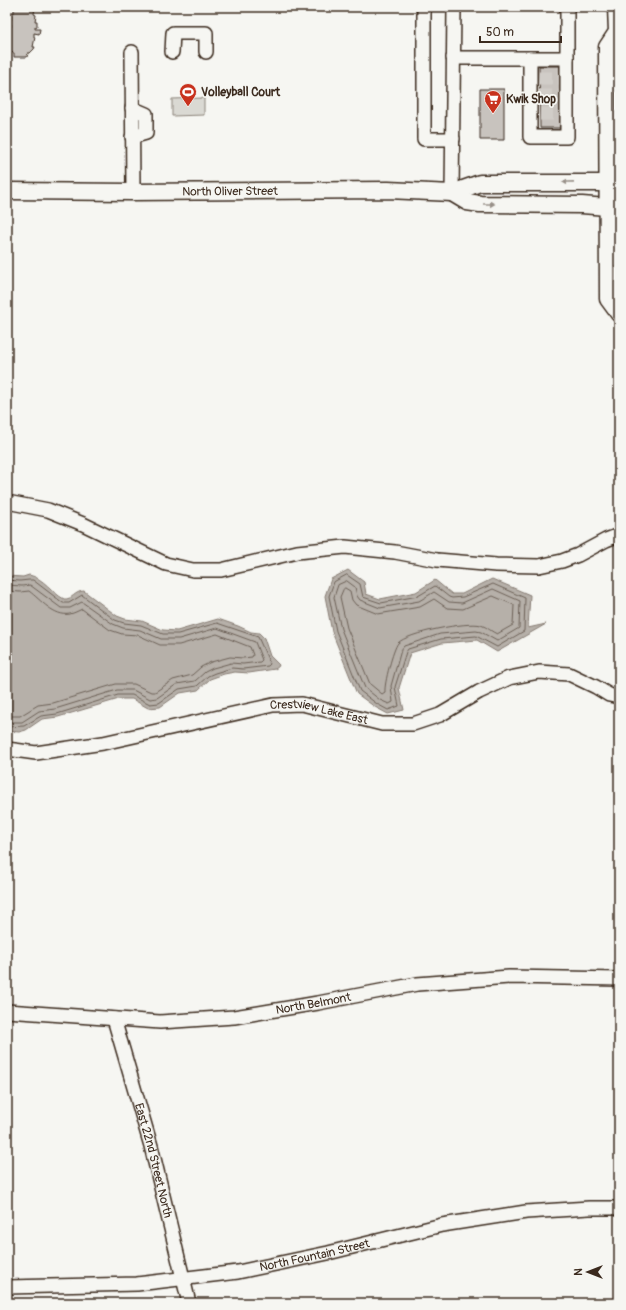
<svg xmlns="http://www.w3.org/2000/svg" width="626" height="1310" font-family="Pangolin,sans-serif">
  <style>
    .green { fill: #dad9d3; stroke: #8a8278 }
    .water { fill: #b6b0a9; stroke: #857a71 }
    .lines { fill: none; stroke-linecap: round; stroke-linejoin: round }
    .shore { stroke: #6c6056; stroke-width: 1 }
    .building { fill: #c8c3be; stroke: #3b2a1e }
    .minor-tunnel { stroke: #d1cdc8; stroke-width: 13; stroke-dasharray: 13 6; stroke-linecap: butt }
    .minor-casing { stroke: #3b2a1e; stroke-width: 16 }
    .major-casing { stroke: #3b2a1e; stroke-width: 19 }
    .minor { stroke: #f6f6f2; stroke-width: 13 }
    .major { stroke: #f6f6f2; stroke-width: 16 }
    .oneway { fill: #989088 }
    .labels { text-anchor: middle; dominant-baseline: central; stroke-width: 3.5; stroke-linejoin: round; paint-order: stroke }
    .poi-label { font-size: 12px; font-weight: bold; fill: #3b2a1e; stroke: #f6f6f2; text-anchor: start }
    .street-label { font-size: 12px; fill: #3b2a1e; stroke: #f6f6f2 }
  </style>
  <rect width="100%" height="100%" fill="#f6f6f2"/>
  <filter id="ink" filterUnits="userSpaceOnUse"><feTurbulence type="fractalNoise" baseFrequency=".025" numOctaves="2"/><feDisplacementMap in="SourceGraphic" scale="8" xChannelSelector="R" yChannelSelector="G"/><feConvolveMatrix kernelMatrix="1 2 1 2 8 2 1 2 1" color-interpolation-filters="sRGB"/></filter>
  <g filter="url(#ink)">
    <path class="green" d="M204,98V115L172,116V99Z"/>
    <path class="water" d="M348,570L364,582L366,594L380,599L416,592L435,580L452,594H462L492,579L530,595L528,628L546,624L497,652L477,640L442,643L410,653L399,688L404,710L388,714L375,707L357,694L332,632L325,596L331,579Z
      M29,575C44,578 52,593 64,599C72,600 75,591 84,591L117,616L125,619L142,621L163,630L177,631L218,619L238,626L251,632L259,633L264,638L270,656L279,665L278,667L275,669L249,673L235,672L224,674L210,679L198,690L180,693L160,707L148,708L132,699H119L58,717L42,719L26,730L19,732L7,731V576L23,577Z"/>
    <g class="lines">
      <path class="shore" d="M347,575L360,584L363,597L381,603L418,596L435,586L449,597L452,598L463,597L493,584L525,598L524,631L497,647L476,636L441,639L408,649L406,652L395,687L399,706L388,710L377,704L360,691L336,631L329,596L334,582Z
        M7,580L20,581L29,580H33L63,603H69L82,595L115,620L124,623L141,625L163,634H178L217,623L258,637L270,664L268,666L243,669L232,668L215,673L208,676L197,686L179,689L159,703L150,704L132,695H118L57,714L41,716L24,726L7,727
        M347,581L355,587L357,596L360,600L380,608L419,601L434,592L449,602L462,603L493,589L520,601L519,628L497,641L481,632L476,631L440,634L404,646L401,650L391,686L393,702L389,704L380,700L365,688L341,629L334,597L338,585Z
        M7,585L22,586L30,585L61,608H70L82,602L113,624L123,628L140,630L161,639H179L217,628L255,642L262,660L260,662L243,664L231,663L213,668L205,672L195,681L177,684L157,698L150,699L133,690H117L55,709L39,711L22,722H7
        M345,588L350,591L352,600L356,605L378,614L420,607L434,599L447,608L463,609L493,596L514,605L513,625L497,634C492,632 487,627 481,625C468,621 407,633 398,643C393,649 384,684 385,692L382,694L370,684L347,628L340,597L343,590Z
        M7,591L20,592L29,591C41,600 54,617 70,614C74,613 78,611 82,609L110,630L122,634L138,635L160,645H179L217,634L250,647L253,655L252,657L243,658L230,657L211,662L201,667L192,675L173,680L155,692H151L134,684H116L53,703L38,705L20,716H7"/>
    </g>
    <path class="building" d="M14,7H35L34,14L36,15L35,21H37V27H35V29H40L39,34L34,33V37H35L33,47H35L34,49L30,53H28L27,57H14V53L8,52L10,39H8V35H10V32L7,31V27H11V24H9V20H11V13H14Z
      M539,66H560L561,128H540Z
      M480,89H504V140H480Z"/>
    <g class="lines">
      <path class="minor-tunnel" d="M539,78H560
        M539,96H560
        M540,114H560"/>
      <defs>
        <g id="minor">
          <path d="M424,7V139H453"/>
          <path d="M132,52L133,192"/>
          <path d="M172,52L173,33H206V52"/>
          <path d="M453,58H530V137H567V7"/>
          <path d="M530,58H567"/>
          <path d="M132,108L146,114V133L132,137"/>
          <path d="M452,193L454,7"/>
          <path d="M7,502L48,510L83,524L166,564L193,570H221L297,552L345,547L395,552L437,560L496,565L539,566L562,561L578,555L606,540L619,535"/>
          <path id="s1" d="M7,749L36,753L103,743L273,705L302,704L382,724H413L440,715L479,692L509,678L539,672L569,674L596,687L609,695L619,697"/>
          <path id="s2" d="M7,1011L160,1022L234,1017L318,1003L417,984L509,977L619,979"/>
          <path id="s3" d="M114,1019L151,1146L189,1303"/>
          <path id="s4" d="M7,1287L137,1284L238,1272L328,1253L442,1225L526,1212L589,1208H619"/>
        </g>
        <g id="major">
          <path d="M616,7L617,32L607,47L608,299L619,314"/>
          <path id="s5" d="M7,191L133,192L388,190L452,193L480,183H619"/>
          <path d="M452,193L467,202L480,204L582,205L619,208"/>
        </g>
      </defs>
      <use href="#minor" class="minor-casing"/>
      <use href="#major" class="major-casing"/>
      <use href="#minor" class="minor"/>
      <use href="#major" class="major"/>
    </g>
    <defs><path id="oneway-solid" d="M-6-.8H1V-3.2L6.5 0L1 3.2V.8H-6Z"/></defs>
    <g class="oneway">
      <use href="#oneway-solid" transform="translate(568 182) rotate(179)"/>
      <use href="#oneway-solid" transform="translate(489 204)"/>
    </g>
  </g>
  <defs>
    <symbol id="stadium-pin" viewBox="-11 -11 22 30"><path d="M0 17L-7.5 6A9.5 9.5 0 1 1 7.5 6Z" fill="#c8321e" stroke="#f6f6f2"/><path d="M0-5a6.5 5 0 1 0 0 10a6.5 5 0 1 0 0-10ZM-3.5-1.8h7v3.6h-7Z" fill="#fff"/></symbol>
    <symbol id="supermarket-pin" viewBox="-11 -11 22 30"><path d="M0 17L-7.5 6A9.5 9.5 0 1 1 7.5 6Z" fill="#c8321e" stroke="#f6f6f2"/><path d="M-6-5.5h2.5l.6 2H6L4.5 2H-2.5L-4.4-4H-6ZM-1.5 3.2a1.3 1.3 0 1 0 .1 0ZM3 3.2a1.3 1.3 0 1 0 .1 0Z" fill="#fff"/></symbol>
  </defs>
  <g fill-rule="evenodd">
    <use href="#stadium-pin" x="178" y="82" width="20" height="27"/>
    <use href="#supermarket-pin" x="483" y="89" width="20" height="27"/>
  </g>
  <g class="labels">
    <g class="poi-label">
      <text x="201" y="92">Volleyball Court</text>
      <text x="506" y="99">Kwik Shop</text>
    </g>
    <g class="street-label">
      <text stroke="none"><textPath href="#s5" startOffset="223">North Oliver Street</textPath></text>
      <text stroke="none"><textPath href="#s1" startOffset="318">Crestview Lake East</textPath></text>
      <text stroke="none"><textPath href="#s2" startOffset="308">North Belmont</textPath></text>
      <text stroke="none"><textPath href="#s3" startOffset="147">East 22nd Street North</textPath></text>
      <text stroke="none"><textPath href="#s4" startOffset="310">North Fountain Street</textPath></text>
    </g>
  </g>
  <rect width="626" height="1310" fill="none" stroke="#f6f6f2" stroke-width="24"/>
  <rect x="12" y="12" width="602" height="1286" fill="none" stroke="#3b2a1e" stroke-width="1.5" filter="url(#ink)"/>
  <g transform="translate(588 1272) rotate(270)" stroke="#f6f6f2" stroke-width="3" paint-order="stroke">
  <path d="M0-3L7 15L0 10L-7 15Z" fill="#3b2a1e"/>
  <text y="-6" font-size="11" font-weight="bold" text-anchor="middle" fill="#3b2a1e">N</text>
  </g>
  <path d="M480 36v6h81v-6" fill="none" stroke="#3b2a1e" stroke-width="2"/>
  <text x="486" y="36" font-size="12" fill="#3b2a1e" stroke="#f6f6f2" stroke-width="3" paint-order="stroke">50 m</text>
</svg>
